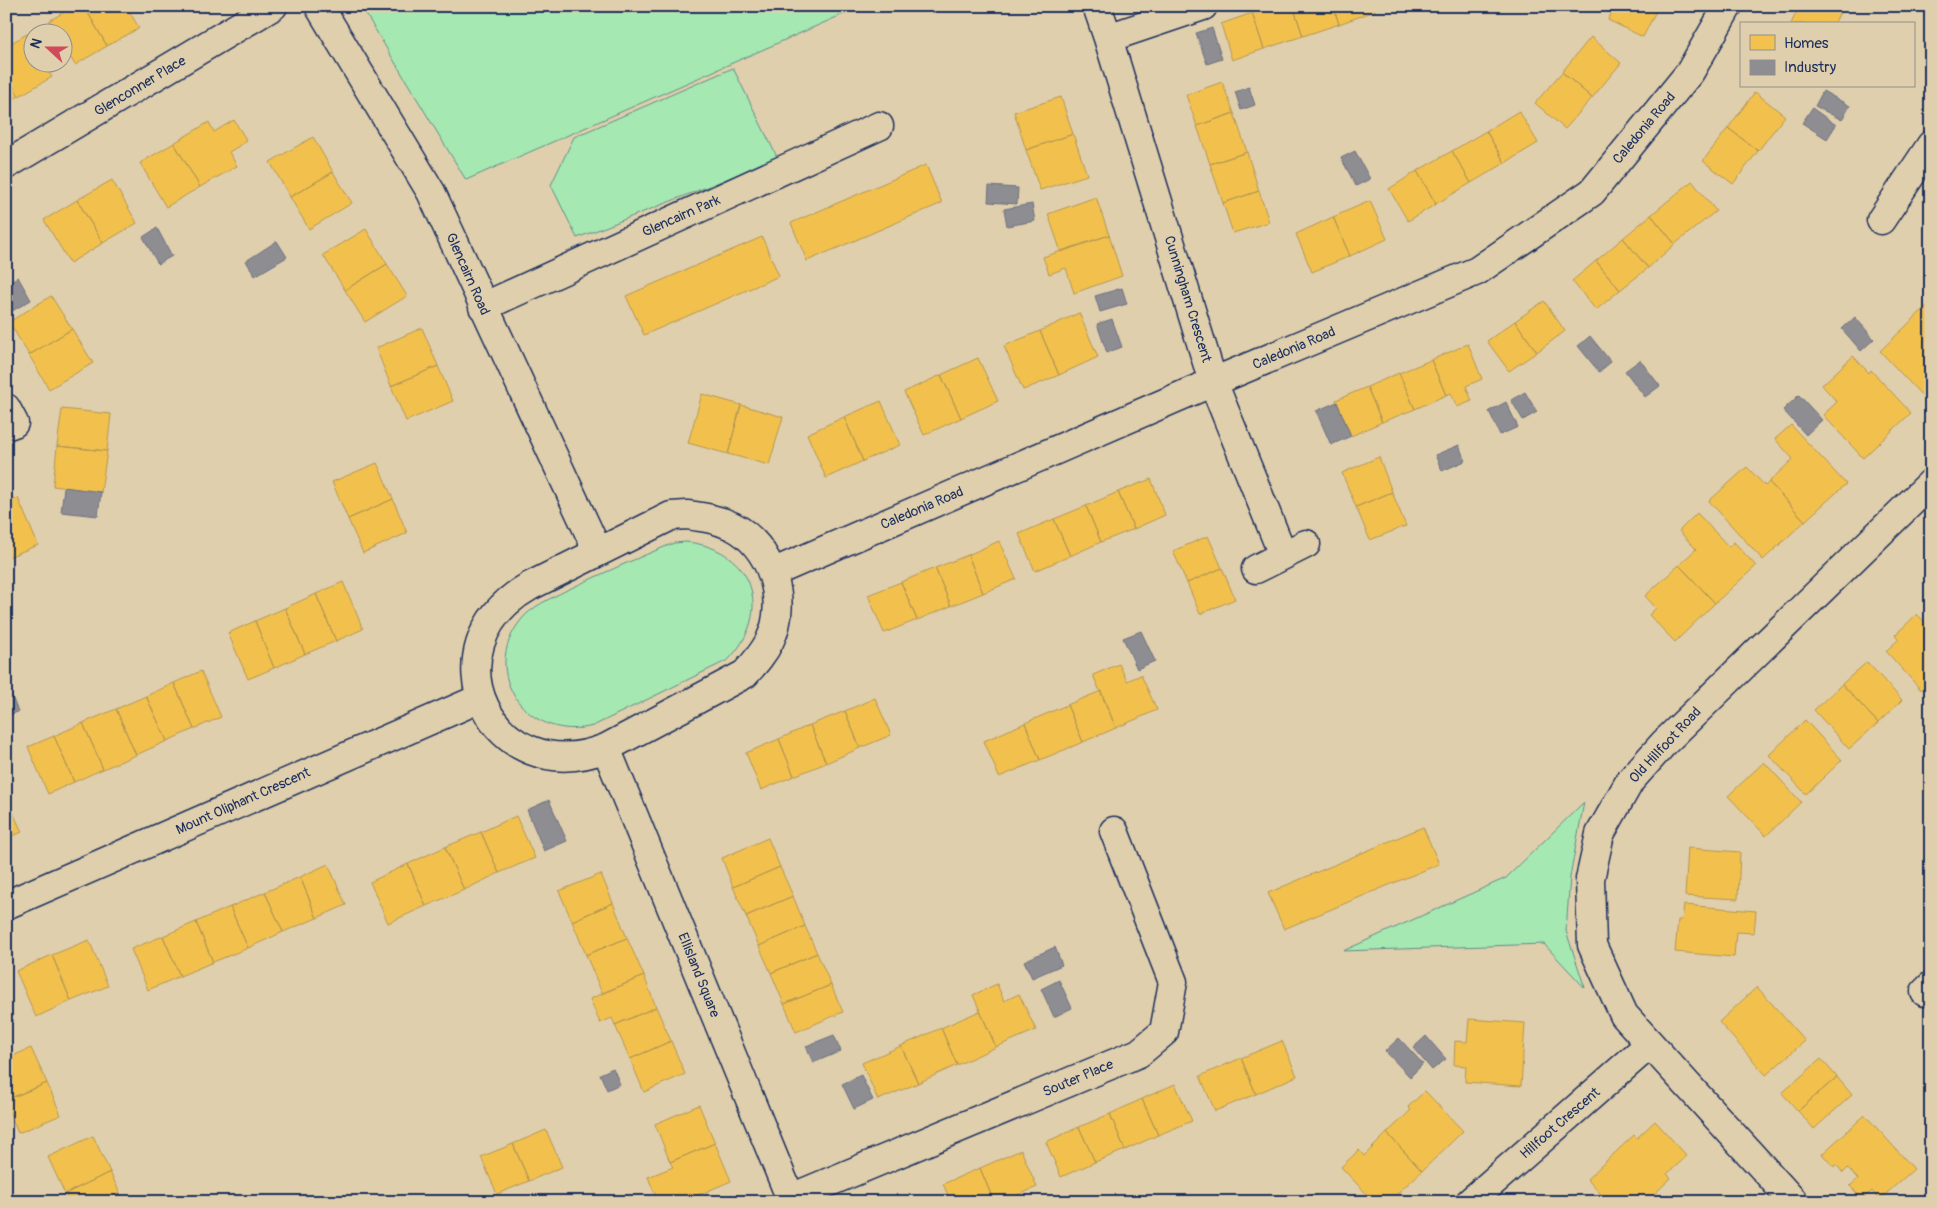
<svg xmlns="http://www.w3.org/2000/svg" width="1937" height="1208" font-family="Pangolin,sans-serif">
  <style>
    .green { fill: #a5e8b2; stroke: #608c88 }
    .homes { fill: #f2c14e; stroke: #b29553 }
    .industry { fill: #8d8d92; stroke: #6b7182 }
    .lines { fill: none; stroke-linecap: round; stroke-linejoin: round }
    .minor-casing { stroke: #1b2f5e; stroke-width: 31 }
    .minor { stroke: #e0cfac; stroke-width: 28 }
    .labels { text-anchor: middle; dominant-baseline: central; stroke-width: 5; stroke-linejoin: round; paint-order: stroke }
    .street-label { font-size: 14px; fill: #1b2f5e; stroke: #e0cfac }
  </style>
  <rect width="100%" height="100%" fill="#e0cfac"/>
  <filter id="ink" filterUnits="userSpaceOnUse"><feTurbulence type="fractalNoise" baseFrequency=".02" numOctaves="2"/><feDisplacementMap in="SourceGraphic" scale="10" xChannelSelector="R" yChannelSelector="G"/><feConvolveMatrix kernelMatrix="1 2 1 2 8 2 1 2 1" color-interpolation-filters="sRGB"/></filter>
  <g filter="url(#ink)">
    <path class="green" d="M361,6H862L466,180Z
      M733,68L778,159L577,238L551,185L574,137Z
      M686,542C753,548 775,612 728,660L593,726C528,743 478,673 521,620C532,606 550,599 565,591C601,574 637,558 674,543Z
      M1584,802L1570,877L1566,931L1585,988L1544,944L1343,951L1506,878Z"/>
    <path class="homes" d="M74,6H84L107,46L75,65L62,43V32H56L49,21Z
      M84,6H126L139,28L107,46Z
      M1274,6H1293L1303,36L1264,49L1252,13Z
      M1293,6H1333L1339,24L1303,36Z
      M1333,6H1374L1375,11L1339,24Z
      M1615,6H1657L1658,7L1643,37L1608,20Z
      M1799,6H1832L1841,10L1834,24H1791Z
      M1252,13L1264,49L1232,60L1221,24Z
      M27,34L32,44V62H43L52,77L19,96L6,74V46Z
      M1591,37L1621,63L1592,98L1562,72Z
      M1562,72L1592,98L1565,129L1535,103Z
      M6,74L19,96L6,103Z
      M1222,82L1234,113L1197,126L1186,95Z
      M1755,92L1785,116L1758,151L1728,128Z
      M1061,97L1073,134L1026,150L1014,112Z
      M1519,111L1538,143L1505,163L1486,131Z
      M1234,113L1247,152L1210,164L1197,126Z
      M234,120L247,141L229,152L237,166L200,187L174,143L209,122L214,132Z
      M1728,128L1758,151L1733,184L1703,161Z
      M1486,131L1505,163L1471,183L1452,151Z
      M1073,134L1087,175L1040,190L1026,150Z
      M313,137L333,172L290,197L270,162Z
      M174,143L200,187L166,207L140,163Z
      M1452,151L1471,183L1436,204L1417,171Z
      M1247,152L1259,191L1223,203L1210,164Z
      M926,165L942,203L807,261L791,223Z
      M1417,171L1436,204L1408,221L1389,189Z
      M333,172L352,203L309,229L290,197Z
      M112,180L137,223L103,243L77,200Z
      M1692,181L1716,211L1675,244L1651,215Z
      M1259,191L1269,222L1233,233L1223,203Z
      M1096,197L1109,235L1061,252L1048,214Z
      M77,200L103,243L70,263L44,220Z
      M1370,201L1387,239L1350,256L1333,217Z
      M1651,215L1675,244L1648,268L1623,238Z
      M1333,217L1350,256L1312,272L1296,234Z
      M366,229L387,264L345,290L323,255Z
      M1109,235L1122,276L1074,293L1066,268L1049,274L1043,257Z
      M762,237L779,276L644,335L626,296Z
      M1623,238L1648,268L1620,290L1596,261Z
      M1596,261L1620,290L1596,310L1572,281Z
      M387,264L407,296L365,322L345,290Z
      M51,296L72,329L29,355L9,322Z
      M1544,301L1565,331L1537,352L1515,321Z
      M1930,303L1931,396L1926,400L1880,351Z
      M1079,313L1098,357L1059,375L1040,331Z
      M1515,321L1537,352L1509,371L1487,341Z
      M422,328L438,366L391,386L376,348Z
      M72,329L93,363L49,389L29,355Z
      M1040,331L1059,375L1023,390L1004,346Z
      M1468,344L1482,379L1466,386L1472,401L1457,407L1451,393L1446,395L1431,360Z
      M1853,356L1869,373L1871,370L1911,413L1863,458L1823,415L1837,402L1822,385Z
      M978,358L998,401L961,418L941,375Z
      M1431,360L1446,395L1415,409L1399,373Z
      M438,366L453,401L406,421L391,386Z
      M1399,373L1415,409L1382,422L1367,387Z
      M941,375L961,418L924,435L904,392Z
      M1367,387L1382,422L1351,436L1336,400Z
      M702,394L741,405L728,454L688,443Z
      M881,401L900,445L863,461L844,417Z
      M741,405L783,417L769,465L728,454Z
      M62,409L111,414L107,451L57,446Z
      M844,417L863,461L826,478L807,434Z
      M1791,425L1846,484L1805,521L1769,482L1793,459L1775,439Z
      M57,446L107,451L101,492L53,486Z
      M1379,457L1392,492L1356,507L1342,473Z
      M377,463L393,499L348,519L332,482Z
      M1747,467L1765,486L1769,482L1805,521L1763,560L1709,501Z
      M1151,479L1165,515L1134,529L1118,492Z
      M1118,492L1134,529L1101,542L1086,506Z
      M1392,492L1406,526L1370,540L1356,507Z
      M18,498L38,545L6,558V503Z
      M393,499L407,533L363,553L348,519Z
      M1086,506L1101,542L1070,556L1054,519Z
      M1697,513L1729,547L1734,542L1756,566L1715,603L1679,565L1696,549L1679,531Z
      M1054,519L1070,556L1035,571L1019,534Z
      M1208,536L1222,568L1187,583L1173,551Z
      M999,541L1016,579L983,593L968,555Z
      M968,555L983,593L951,606L935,568Z
      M1679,565L1715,603L1675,642L1649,615L1656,608L1645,596Z
      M935,568L951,606L917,620L901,582Z
      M1222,568L1235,599L1200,614L1187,583Z
      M343,582L363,629L336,641L316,594Z
      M901,582L917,620L884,633L868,595Z
      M316,594L336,641L305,654L285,608Z
      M285,608L305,654L274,668L255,621Z
      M1917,614L1931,629V695L1924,687L1921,690L1886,651L1899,639L1895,635Z
      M255,621L274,668L248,679L228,633Z
      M1867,662L1902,700L1878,723L1842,684Z
      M1119,664L1127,681L1141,675L1157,710L1116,728L1093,675Z
      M201,671L221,717L194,729L174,683Z
      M174,683L194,729L167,741L146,696Z
      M1842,684L1878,723L1849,749L1814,710Z
      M1101,691L1116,728L1083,742L1067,705Z
      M146,696L167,741L136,755L116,709Z
      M875,698L891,735L860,748L845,711Z
      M1067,705L1083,742L1040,760L1025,723Z
      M116,709L136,755L103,769L83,723Z
      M845,711L860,748L826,763L810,725Z
      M1805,720L1842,760L1806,794L1769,755Z
      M83,723L103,769L74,782L54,736Z
      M1025,723L1040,760L999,777L984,741Z
      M810,725L826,763L794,776L779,739Z
      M54,736L74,782L48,794L28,747Z
      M779,739L794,776L761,790L746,753Z
      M1764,762L1801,802L1766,836L1728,796Z
      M6,798L22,832L6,839Z
      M516,816L535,858L499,873L481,832Z
      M1423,827L1439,864L1284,929L1268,893Z
      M481,832L499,873L464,890L445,847Z
      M768,838L780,867L733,887L722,858Z
      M445,847L464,890L426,906L408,864Z
      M1688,848L1740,852L1738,899L1685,896Z
      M328,864L346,905L317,918L300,877Z
      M408,864L426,906L388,923L370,882Z
      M780,867L793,896L746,916L733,887Z
      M601,874L613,903L572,921L559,891Z
      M300,877L317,918L283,932L265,892Z
      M265,892L283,932L248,948L230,907Z
      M793,896L805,926L759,946L746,916Z
      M613,903L627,938L586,955L572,921Z
      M1684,905L1756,911L1754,933L1736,932L1734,957L1675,952L1678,920H1682Z
      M230,907L248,948L213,962L196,922Z
      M196,922L213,962L180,976L163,936Z
      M805,926L817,953L771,973L759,946Z
      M163,936L180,976L148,990L131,949Z
      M627,938L644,976L602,993L586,955Z
      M89,940L108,986L71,1001L52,955Z
      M817,953L831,985L784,1004L771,973Z
      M52,955L71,1001L36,1017L16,971Z
      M644,976L656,1007L615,1025L612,1018L600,1023L590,999Z
      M997,984L1004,1001L1019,994L1036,1030L996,1047L973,995Z
      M831,985L843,1012L796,1032L784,1004Z
      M1757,987L1805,1041L1766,1075L1719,1022Z
      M656,1007L671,1041L630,1059L615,1025Z
      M980,1011L996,1047L957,1065L941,1028Z
      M1469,1019L1525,1023L1521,1086L1465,1082L1466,1066L1454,1065L1455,1041L1467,1042Z
      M941,1028L957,1065L918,1083L901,1046Z
      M671,1041L685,1074L644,1092L630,1059Z
      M1282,1041L1297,1076L1256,1094L1241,1058Z
      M901,1046L918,1083L878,1100L862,1063Z
      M31,1048L47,1083L6,1100V1059Z
      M1241,1058L1256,1094L1215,1111L1200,1076Z
      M1821,1059L1837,1077L1798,1111L1782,1093Z
      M1837,1077L1852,1095L1814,1129L1798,1111Z
      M47,1083L61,1115L18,1133L6,1105V1100Z
      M1175,1084L1192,1121L1158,1135L1142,1099Z
      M1425,1091L1463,1131L1422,1171L1387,1133L1411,1110L1408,1107Z
      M1142,1099L1158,1135L1125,1150L1110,1114Z
      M699,1105L715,1143L670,1162L655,1124Z
      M1110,1114L1125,1150L1095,1162L1079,1127Z
      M1865,1115L1914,1169L1879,1200L1872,1191L1862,1199L1850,1186L1858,1179L1848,1168L1843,1173L1836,1164L1834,1167L1822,1154Z
      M1655,1121L1687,1156L1667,1174L1671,1178L1650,1198L1653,1202H1608L1587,1179L1634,1135L1637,1138Z
      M1079,1127L1095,1162L1061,1177L1046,1142Z
      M546,1130L562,1167L529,1181L513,1144Z
      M1387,1133L1422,1171L1388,1202H1374L1341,1167L1359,1150L1364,1156Z
      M93,1136L110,1172L65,1194L48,1157Z
      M715,1143L731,1181L682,1202H658L648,1177L673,1167L670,1162Z
      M513,1144L529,1181L497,1194L481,1157Z
      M1021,1150L1037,1187L1002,1202H994L980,1168Z
      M980,1168L994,1202H951L943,1184Z
      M110,1172L124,1202H69L65,1194Z
      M1312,1194L1320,1202H1304Z"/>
    <path class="industry" d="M1212,28L1222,59L1207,64L1196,33Z
      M1249,87L1255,105L1241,110L1235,92Z
      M1823,91L1850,106L1842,120L1815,106Z
      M1812,108L1836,125L1827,139L1802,123Z
      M1355,151L1370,179L1356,186L1341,158Z
      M989,186L1018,188L1017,204L988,202Z
      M1032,204L1035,221L1007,226L1004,209Z
      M157,228L172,256L158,264L143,237Z
      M277,241L287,257L255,276L246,261Z
      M18,277L31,300L7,314L6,283Z
      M1122,288L1127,304L1100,312L1095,296Z
      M1855,317L1874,339L1861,351L1842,329Z
      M1112,319L1122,347L1107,353L1097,324Z
      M1590,336L1611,362L1599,372L1578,346Z
      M1640,360L1660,386L1645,397L1625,371Z
      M1525,392L1537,412L1523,420L1511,400Z
      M1799,395L1822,420L1806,435L1783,410Z
      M1337,402L1351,436L1331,445L1316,411Z
      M1506,402L1518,427L1500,435L1489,411Z
      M1459,445L1465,461L1442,471L1435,455Z
      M64,487L101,492L98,516L61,512Z
      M1141,631L1155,661L1137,669L1123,638Z
      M6,681L18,712L6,716Z
      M549,800L567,841L544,851L527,810Z
      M1055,947L1062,965L1032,978L1024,961Z
      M1059,980L1072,1008L1054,1017L1041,989Z
      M834,1035L841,1051L813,1063L806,1046Z
      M1426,1036L1446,1059L1432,1070L1413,1048Z
      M1399,1038L1423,1064L1410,1077L1385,1051Z
      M613,1068L620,1084L607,1090L600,1074Z
      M861,1075L873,1100L854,1109L842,1084Z
      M1076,1195L1079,1202H1061Z"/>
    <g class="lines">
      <defs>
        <path id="minor" d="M319,6L431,192L598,552
          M1097,6L1108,38L1213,382L1283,555
          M1108,38L1203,6
          M6,165L273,6
          M1881,220L1931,145
          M483,307L879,126
          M6,408L14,423L6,426
          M687,515C703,517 717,519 732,526C771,545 789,601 770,640C764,653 755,663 745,674L606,748C492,793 422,647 530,586L671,516Z
          M1256,569L1306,544
          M772,573L1213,382L1477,271L1592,192L1690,72L1728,6
          M606,748L792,1202
          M6,905L481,698
          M1925,992L1931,986
          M791,1198L1139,1053L1164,1032L1173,982L1114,831
          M1470,1202L1650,1044
          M1794,1202L1624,1015L1592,945L1590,879L1600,834L1630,781L1664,743L1931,483"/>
      </defs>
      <use href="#minor" class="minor-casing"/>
      <use href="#minor" class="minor"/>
    </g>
  </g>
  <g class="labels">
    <g class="street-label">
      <text transform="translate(140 86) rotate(-31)">Glenconner Place</text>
      <text transform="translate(1644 128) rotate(-50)">Caledonia Road</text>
      <text transform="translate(681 216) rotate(-24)">Glencairn Park</text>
      <text transform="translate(468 274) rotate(66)">Glencairn Road</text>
      <text transform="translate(1188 299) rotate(73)">Cunningham Crescent</text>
      <text transform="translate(1294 348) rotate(-23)">Caledonia Road</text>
      <text transform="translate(922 508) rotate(-23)">Caledonia Road</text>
      <text transform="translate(1665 745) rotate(-47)">Old Hillfoot Road</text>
      <text transform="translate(243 801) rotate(-24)">Mount Oliphant Crescent</text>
      <text transform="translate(699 975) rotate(68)">Ellisland Square</text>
      <text transform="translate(1078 1078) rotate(-23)">Souter Place</text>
      <text transform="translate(1560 1123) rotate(-41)">Hillfoot Crescent</text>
    </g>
  </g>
  <rect width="1937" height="1208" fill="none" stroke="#e0cfac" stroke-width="25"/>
  <rect x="12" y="12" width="1912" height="1183" fill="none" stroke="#1b2f5e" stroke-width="2" filter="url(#ink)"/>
  <rect x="1740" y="22" width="175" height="65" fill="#e0cfac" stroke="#918f8d"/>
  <rect x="1750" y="35" width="25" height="15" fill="#f2c14e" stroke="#918f8d"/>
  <text x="1784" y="48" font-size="15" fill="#1b2f5e">Homes</text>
  <rect x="1750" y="60" width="25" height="15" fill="#8d8d92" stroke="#918f8d"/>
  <text x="1784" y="72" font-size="15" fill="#1b2f5e">Industry</text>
  <g transform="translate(48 48) rotate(291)"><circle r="24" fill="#e0cfac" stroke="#918f8d"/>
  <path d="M0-4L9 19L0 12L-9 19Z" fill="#d1495b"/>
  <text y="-8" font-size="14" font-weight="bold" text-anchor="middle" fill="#1b2f5e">N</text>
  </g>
</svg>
